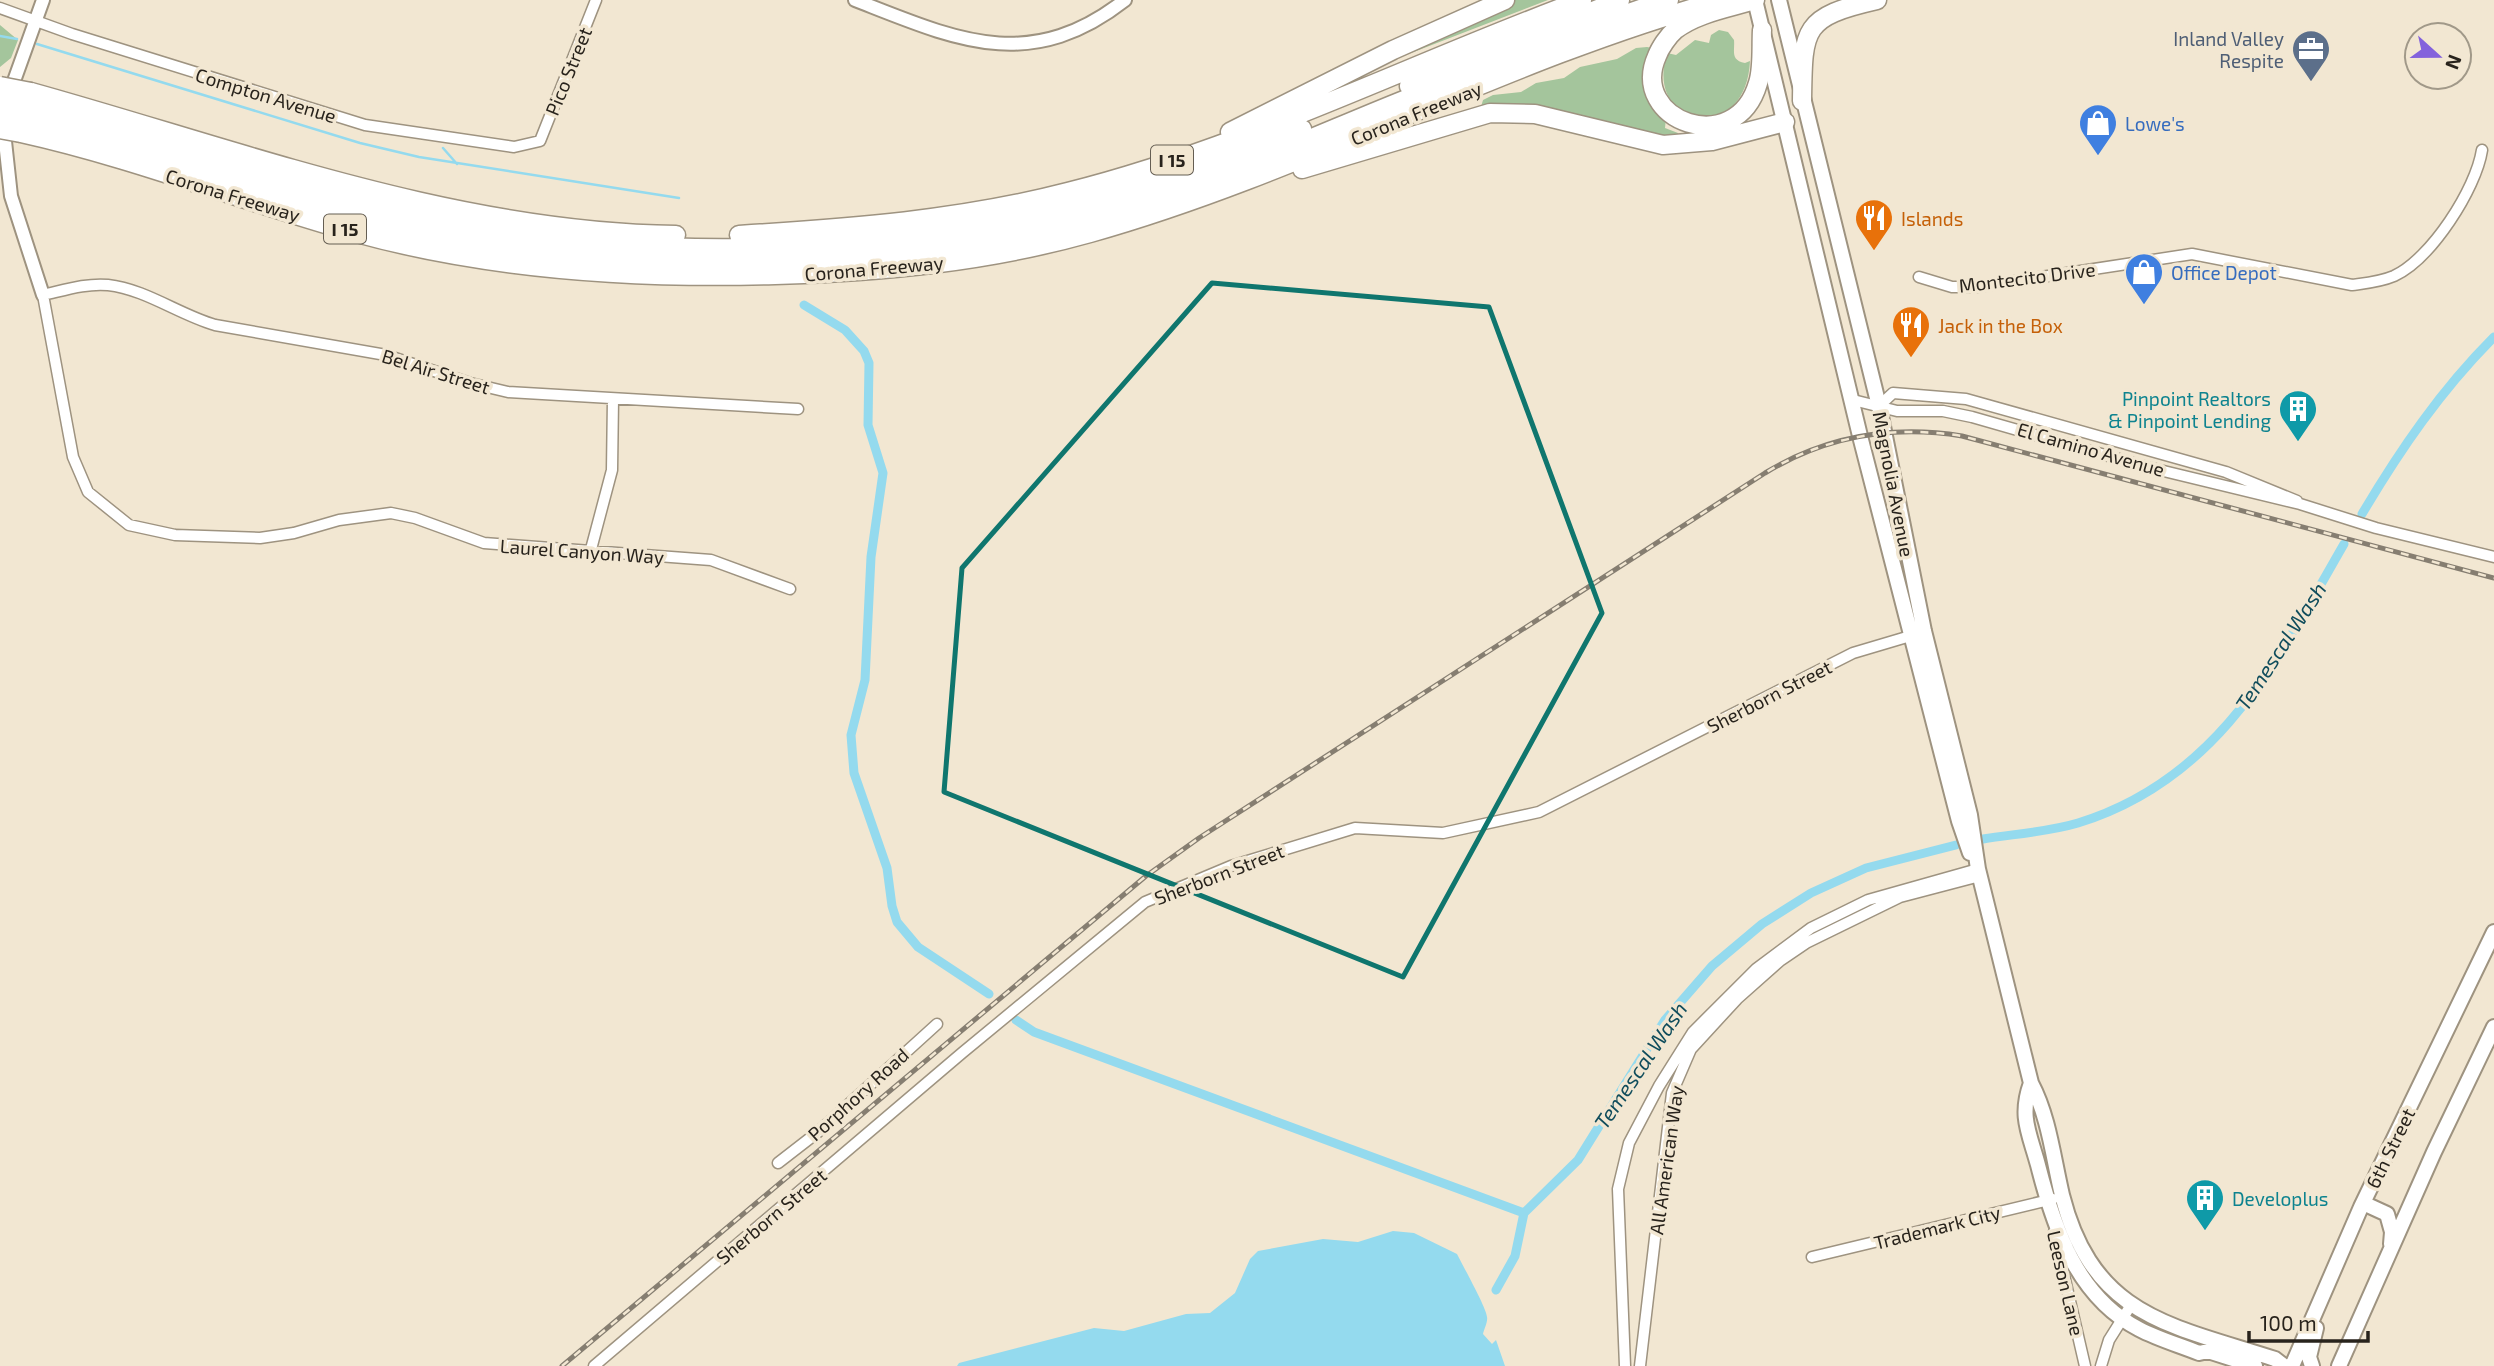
<svg xmlns="http://www.w3.org/2000/svg" width="2494" height="1366" font-family="'Exo 2',sans-serif">
  <style>
    .green { fill: #a4c59c }
    .water { fill: #94daee }
    .lines { fill: none; stroke-linecap: round; stroke-linejoin: round }
    .stream { stroke: #94daee; stroke-width: 2.5 }
    .canal { stroke: #94daee; stroke-width: 9 }
    .street-casing { stroke: #9e9380; stroke-width: 13 }
    .secondary-casing { stroke: #9e9380; stroke-width: 16 }
    .primary-casing { stroke: #9e9380; stroke-width: 18 }
    .highway-casing { stroke: #9e9380; stroke-width: 21 }
    .street { stroke: #fff; stroke-width: 10 }
    .secondary { stroke: #fff; stroke-width: 12 }
    .primary { stroke: #fff; stroke-width: 14 }
    .highway { stroke: #fff; stroke-width: 18 }
    .rail-casing { stroke: #867e71; stroke-width: 5 }
    .rail { stroke: #f2e7d2; stroke-width: 2.5; stroke-dasharray: 8; stroke-linecap: butt }
    .highway-bridge-casing { stroke: #9e9380; stroke-width: 21; stroke-linecap: butt }
    .highway-bridge { stroke: #fff; stroke-width: 18 }
    .marked { fill: none; stroke: #0f766e; stroke-width: 5; stroke-linejoin: round }
    .labels { text-anchor: middle; dominant-baseline: central; stroke-width: 7; stroke-linejoin: round; paint-order: stroke }
    .shield { fill: #f2e7d2; stroke: #655e53; stroke-width: 2 }
    .shield-label { font-size: 18px; font-weight: bold; fill: #28231c }
    .service-label { font-size: 19px; fill: #4e5e75; stroke: #f2e7d2; text-anchor: end }
    .street-label { font-size: 19px; fill: #28231c; stroke: #f2e7d2 }
    .shop-label { font-size: 19px; fill: #366cbe; stroke: #f2e7d2; text-anchor: start }
    .food-label { font-size: 19px; fill: #c56008; stroke: #f2e7d2; text-anchor: start }
    .culture-label { font-size: 19px; fill: #0d838f; stroke: #f2e7d2; text-anchor: end }
    .water-label { font-size: 21px; font-style: italic; fill: #104d5c; stroke: #f2e7d2 }
  </style>
  <rect width="100%" height="100%" fill="#f2e7d2"/>
  <path class="green" d="M1513,0H1548L1393,60L1394,56Z
    M0,25L18,40L11,58L0,67Z
    M1719,30L1728,32L1734,40C1735,51 1730,60 1745,63L1750,61C1746,147 1643,129 1667,53L1676,55L1695,40L1709,43L1711,35Z
    M1647,47L1652,48L1666,118L1665,128L1678,133L1680,139L1481,107L1483,100L1493,95L1521,92L1536,83L1564,78L1580,67L1617,59L1636,48Z"/>
  <path class="water" d="M1393,1231L1414,1233L1457,1254C1463,1266 1487,1309 1487,1317C1488,1322 1484,1329 1483,1334L1492,1344L1496,1340L1505,1366H957L959,1363L1094,1328L1124,1331L1186,1314L1210,1313L1235,1293L1250,1259L1258,1251L1323,1239L1358,1242Z"/>
  <g class="lines">
    <path class="stream" d="M0,36L17,39
      M37,44L360,143L419,157L679,198
      M443,148L457,164"/>
    <path class="canal" d="M804,305L845,330L864,351L869,363L868,425L883,473L871,557L865,680L851,735L854,773L887,868L892,906L897,922L918,947L989,994
      M2362,514C2400,450 2441,390 2494,337
      M1983,839C2014,834 2048,832 2078,823C2218,780 2276,662 2344,544
      M1016,1020L1034,1032L1524,1213
      M1496,1290L1515,1256L1524,1213L1578,1160L1665,1020L1712,966L1762,924L1811,893L1866,868L1956,845"/>
    <defs>
      <path id="street" d="M0,8L72,34L365,125L514,147L540,141L596,0
        M1919,277L1952,287H1976L2192,254L2352,285C2367,283 2380,282 2394,276C2431,259 2476,189 2482,150
        M1853,400L1897,411H1943L1972,417L2147,467L2300,504L2376,528L2494,557
        M1879,406L1893,393L1966,399L2226,472L2297,501
        M590,553L612,470L613,399
        M790,589L711,560L484,543L415,518L391,513L339,520L294,533L260,538L175,535L129,525L88,492L73,457L43,295C65,290 86,283 108,285C145,289 180,315 215,325L386,355L470,383L508,392L798,409
        M778,1163L818,1132L937,1024
        M2054,1232L2085,1366
        M1812,1257L2053,1199
        M594,1366L962,1053L1145,902L1231,866L1355,828L1443,833L1539,812L1853,653L1917,634
        M1625,1366L1618,1189L1629,1143L1659,1086L1693,1032L1756,969L1811,928L1868,900L1978,869
        M1640,1366L1672,1093L1691,1049L1737,999L1781,960L1806,943L1900,897L1980,876
        M2101,1366L2109,1340L2131,1305"/>
      <path id="secondary" d="M855,0C955,39 1029,75 1125,0
        M9,95L43,0
        M3,123L11,196L43,295"/>
      <path id="primary" d="M1755,0L1860,436L1959,821L1970,853
        M1779,0L1879,406L1924,631L1970,815L1978,869L2031,1083C2049,1117 2053,1157 2062,1195C2093,1317 2170,1325 2275,1359L2284,1366
        M2031,1083C2019,1116 2029,1132 2038,1165C2054,1228 2077,1297 2139,1329C2158,1339 2179,1345 2199,1353L2208,1351L2255,1366
        M2363,1203L2387,1214L2392,1232L2391,1244
        M2292,1366L2361,1207L2494,932
        M2312,1366L2309,1357L2316,1328
        M2339,1366L2434,1152L2494,1027"/>
      <path id="highway" d="M1755,0C1729,8 1697,13 1675,30C1668,36 1660,48 1657,56C1628,121 1736,160 1758,83C1763,68 1761,47 1762,30
        M1409,86L1620,0
        M31,92C243,151 454,232 676,235
        M1802,101C1803,28 1802,17 1877,0
        M27,106C161,139 290,192 425,219C640,262 872,258 1085,204C1159,185 1231,156 1302,129
        M23,120C115,140 204,173 294,200C366,222 438,238 512,249C760,287 1020,253 1253,162C1304,142 1354,120 1404,100C1439,86 1474,75 1508,61C1561,39 1614,16 1669,0
        M1230,132L1393,50L1505,0
        M21,133C134,158 242,201 353,232C489,270 634,279 775,275C881,272 987,262 1090,233C1307,172 1505,59 1722,0
        M1302,169L1490,113L1535,114L1663,145L1712,141L1785,122
        M739,235C850,228 960,220 1068,192C1247,147 1411,63 1582,0"/>
    </defs>
    <use href="#street" class="street-casing"/>
    <use href="#secondary" class="secondary-casing"/>
    <use href="#primary" class="primary-casing"/>
    <use href="#highway" class="highway-casing"/>
    <use href="#street" class="street"/>
    <use href="#secondary" class="secondary"/>
    <use href="#primary" class="primary"/>
    <use href="#highway" class="highway"/>
    <defs>
      <path id="rail" d="M562,1366L1146,876L1199,838L1765,473C1826,436 1893,425 1962,436L2494,578"/>
    </defs>
    <use href="#rail" class="rail-casing"/>
    <use href="#rail" class="rail"/>
    <defs>
      <path id="highway-bridge" d="M0,86L31,92
        M0,100L27,106
        M0,115L23,120
        M0,129L21,133"/>
    </defs>
    <use href="#highway-bridge" class="highway-bridge-casing"/>
    <use href="#highway-bridge" class="highway-bridge"/>
  </g>
  <path class="marked" d="M1212,283L1489,307L1602,613L1403,977L944,792L962,568Z"/>
  <defs>
    <symbol id="office-pin" viewBox="-11 -11 22 30"><path d="M0 17L-7.5 6A9.5 9.5 0 1 1 7.5 6Z" fill="#5c6f8a" stroke="#f2e7d2"/><path d="M-6-3h4V-5.5h4V-3h4V5H-6ZM-1-4.5V-3h2v-1.5ZM-6 0V1H6V0Z" fill="#fff"/></symbol>
    <symbol id="shop-pin" viewBox="-11 -11 22 30"><path d="M0 17L-7.5 6A9.5 9.5 0 1 1 7.5 6Z" fill="#3f7fe0" stroke="#f2e7d2"/><path d="M-5-2.5h2.3a2.7 3.5 0 0 1 5.4 0H5L5.5 6h-11ZM-1.5-2.5h3a1.5 2.3 0 0 0-3 0Z" fill="#fff"/></symbol>
    <symbol id="restaurant-pin" viewBox="-11 -11 22 30"><path d="M0 17L-7.5 6A9.5 9.5 0 1 1 7.5 6Z" fill="#e8710a" stroke="#f2e7d2"/><path d="M-5-6h1v4h1v-4h1v4h1v-4h1v5L-1.5 .5V6h-2V.5L-5-1ZM5-6V6H3V1.5H1.5Q1.5-4 5-6Z" fill="#fff"/></symbol>
    <symbol id="building-pin" viewBox="-11 -11 22 30"><path d="M0 17L-7.5 6A9.5 9.5 0 1 1 7.5 6Z" fill="#0f9aa8" stroke="#f2e7d2"/><path d="M-4-6H4V6H1V3H-1V6H-4ZM-2.5-4.3h1.7v1.8h-1.7ZM.8-4.3h1.7v1.8H.8ZM-2.5-1h1.7V.8h-1.7ZM.8-1h1.7V.8H.8Z" fill="#fff"/></symbol>
  </defs>
  <g fill-rule="evenodd">
    <use href="#office-pin" x="2289" y="27" width="44" height="60"/>
    <use href="#shop-pin" x="2076" y="101" width="44" height="60"/>
    <use href="#restaurant-pin" x="1852" y="196" width="44" height="60"/>
    <use href="#shop-pin" x="2122" y="250" width="44" height="60"/>
    <use href="#restaurant-pin" x="1889" y="303" width="44" height="60"/>
    <use href="#building-pin" x="2276" y="387" width="44" height="60"/>
    <use href="#building-pin" x="2183" y="1176" width="44" height="60"/>
  </g>
  <g class="labels">
    <g class="shield">
      <rect x="1151" y="145.5" width="42" height="29" rx="5"/>
      <rect x="324" y="214.5" width="42" height="29" rx="5"/>
    </g>
    <g class="shield-label">
      <text x="1172" y="160">I 15</text>
      <text x="345" y="229">I 15</text>
    </g>
    <g class="service-label">
      <text x="2284" y="38">Inland Valley<tspan x="2284" dy="22">Respite</tspan></text>
    </g>
    <g class="street-label">
      <text transform="translate(568 71) rotate(-68)">Pico Street</text>
      <text transform="translate(266 95) rotate(17)">Compton Avenue</text>
      <text transform="translate(1416 113) rotate(-22)">Corona Freeway</text>
      <text transform="translate(233 195) rotate(17)">Corona Freeway</text>
      <text transform="translate(874 268) rotate(-5)">Corona Freeway</text>
      <text transform="translate(2027 277) rotate(-7)">Montecito Drive</text>
      <text transform="translate(436 371) rotate(17)">Bel Air Street</text>
      <text transform="translate(2091 449) rotate(16)">El Camino Avenue</text>
      <text transform="translate(1894 484) rotate(79)">Magnolia Avenue</text>
      <text transform="translate(582 551) rotate(4)">Laurel Canyon Way</text>
      <text transform="translate(1769 696) rotate(-27)">Sherborn Street</text>
      <text transform="translate(1219 874) rotate(-21)">Sherborn Street</text>
      <text transform="translate(858 1094) rotate(-42)">Porphory Road</text>
      <text transform="translate(2390 1148) rotate(-64)">6th Street</text>
      <text transform="translate(1666 1160) rotate(-82)">All American Way</text>
      <text transform="translate(771 1216) rotate(-40)">Sherborn Street</text>
      <text transform="translate(1937 1227) rotate(-14)">Trademark City</text>
      <text transform="translate(2066 1283) rotate(77)">Leeson Lane</text>
    </g>
    <g class="shop-label">
      <text x="2125" y="123">Lowe's</text>
      <text x="2171" y="272">Office Depot</text>
    </g>
    <g class="food-label">
      <text x="1901" y="218">Islands</text>
      <text x="1938" y="325">Jack in the Box</text>
    </g>
    <g class="culture-label">
      <text x="2271" y="398">Pinpoint Realtors<tspan x="2271" dy="22">&amp; Pinpoint Lending</tspan></text>
      <text x="2232" y="1198" text-anchor="start">Developlus</text>
    </g>
    <g class="water-label">
      <text transform="translate(2280 646) rotate(-57)">Temescal Wash</text>
      <text transform="translate(1640 1065) rotate(-56)">Temescal Wash</text>
    </g>
  </g>
  <g transform="translate(2438 56) rotate(111)"><circle r="33" fill="#f2e7d2" stroke="#a19989" stroke-width="2"/>
  <path d="M0-5L12 26L0 18L-12 26Z" fill="#8362dc"/>
  <text y="-10" font-size="19" font-weight="bold" text-anchor="middle" fill="#28231c">N</text>
  </g>
  <path d="M2249 1331v10h119v-10" fill="none" stroke="#28231c" stroke-width="3.5"/>
  <text x="2260" y="1331" font-size="21" fill="#28231c" stroke="#f2e7d2" stroke-width="5" paint-order="stroke">100 m</text>
</svg>
